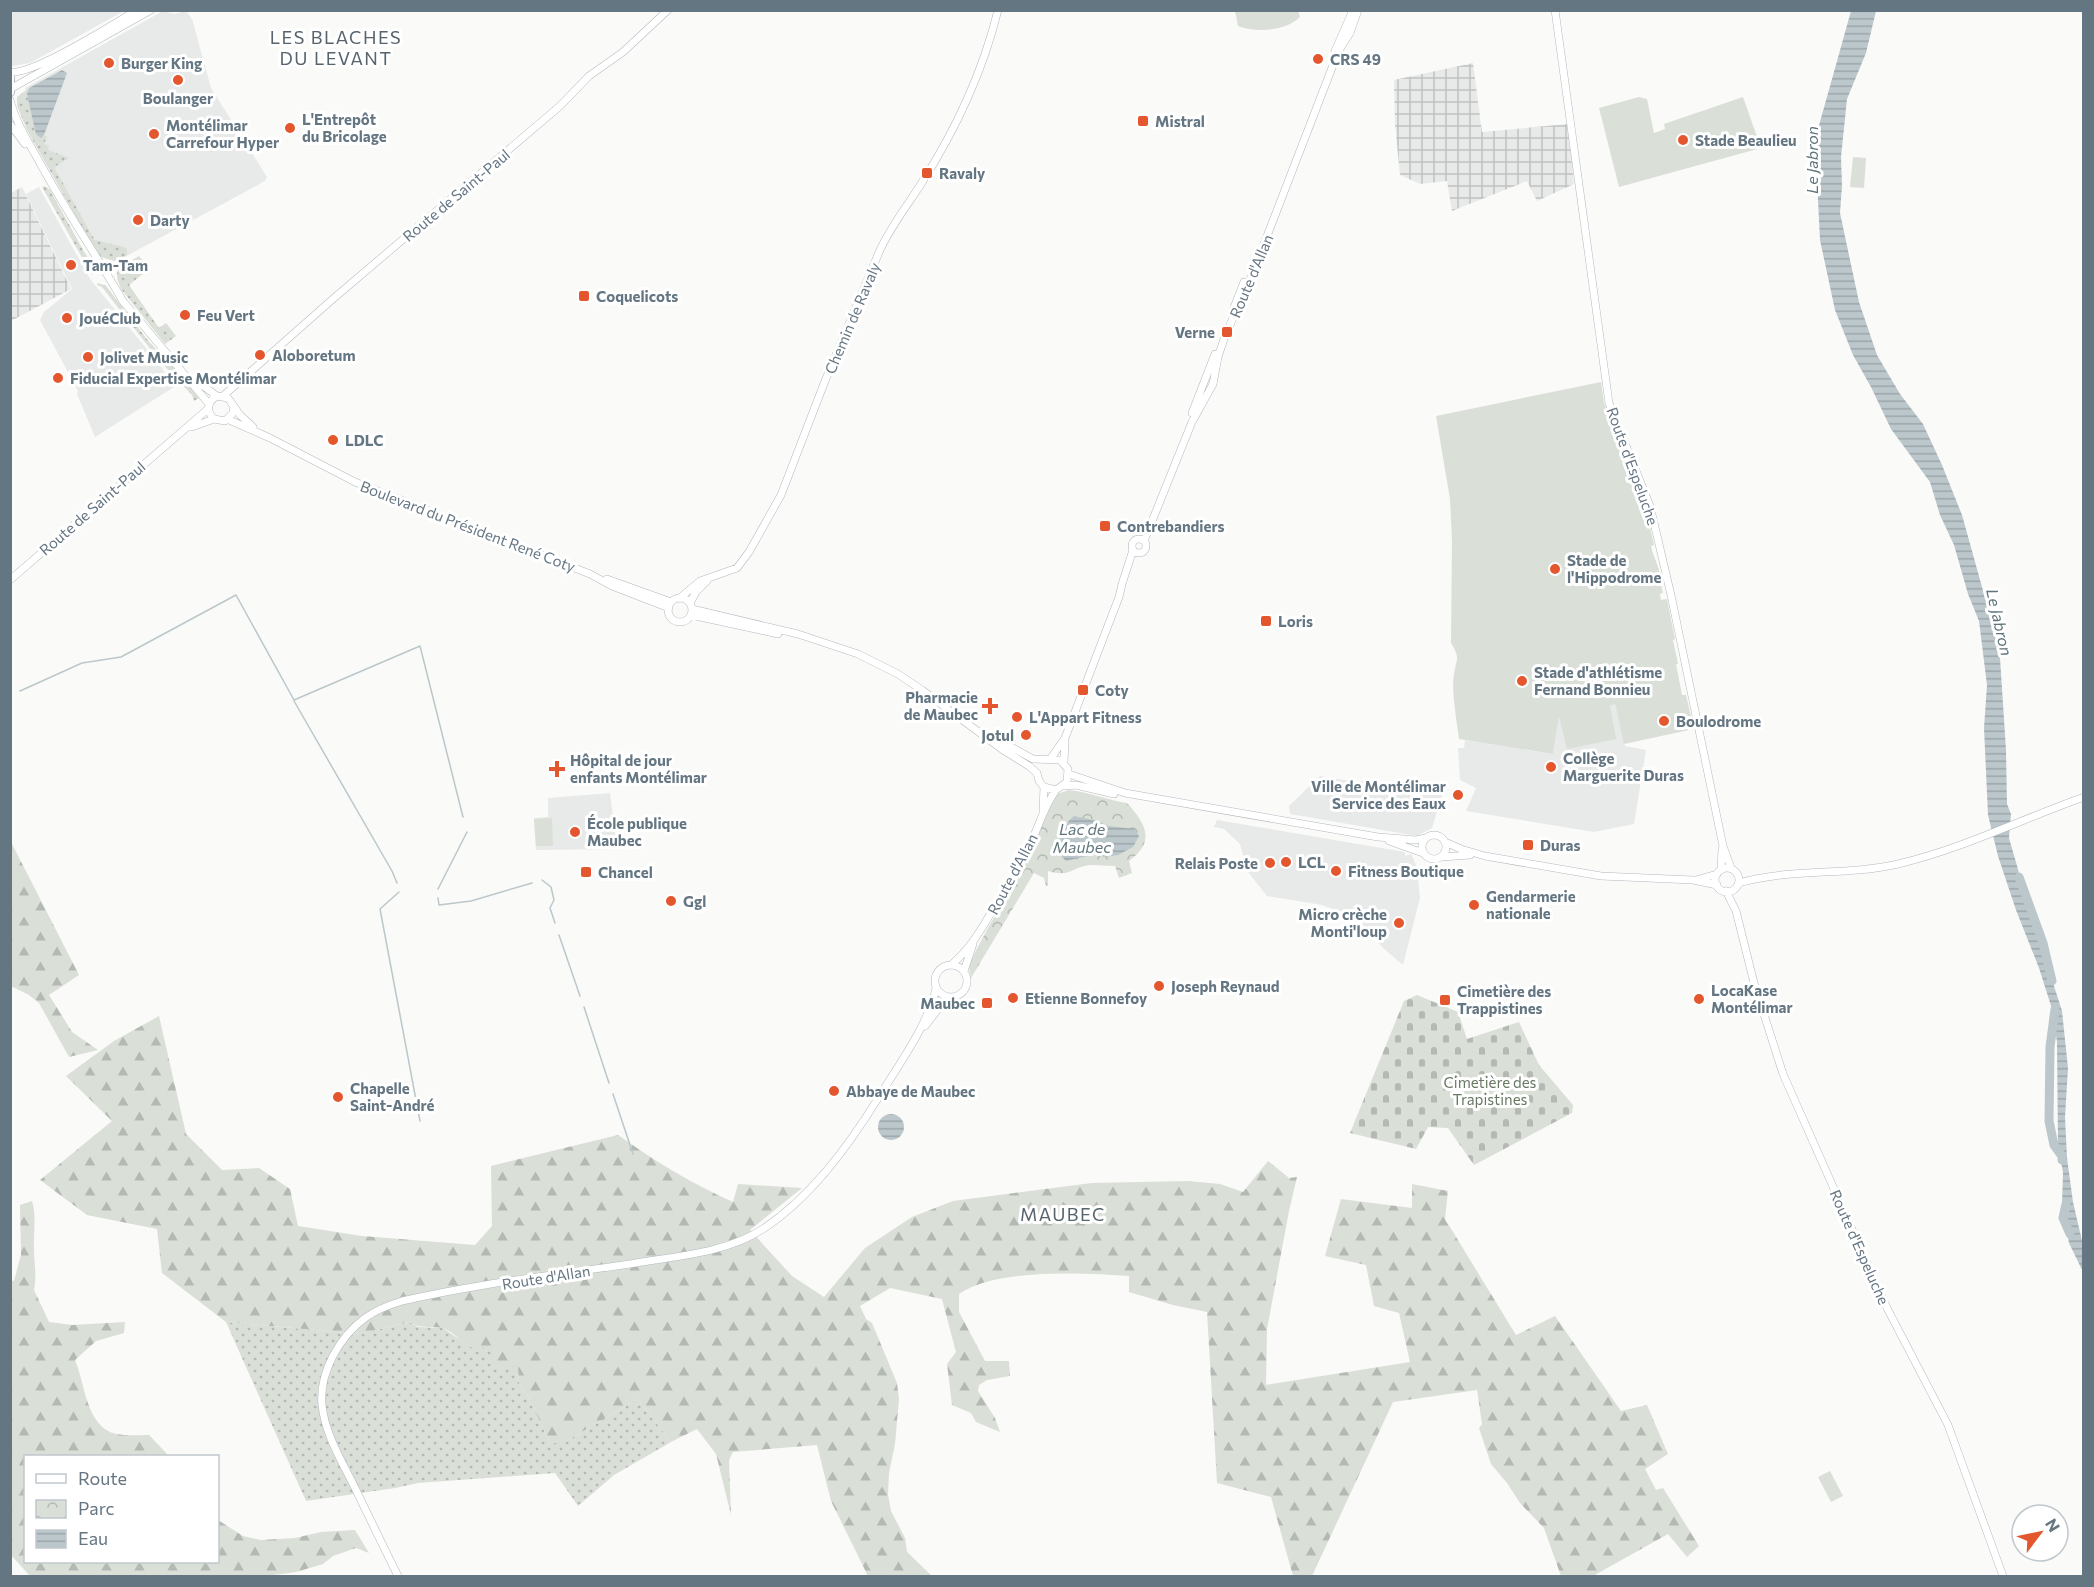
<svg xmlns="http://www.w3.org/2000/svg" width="2094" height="1587" font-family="Commissioner,sans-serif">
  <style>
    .built { fill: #e8e9e9 }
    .industrial { fill: url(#industrial-grid) }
    .grass { fill: url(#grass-dots) }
    .forest { fill: url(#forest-firs) }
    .cemetery { fill: url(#cemetery-stones) }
    .park { fill: url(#park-crowns) }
    .garden { fill: #dadfd7 }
    .water { fill: url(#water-rules) }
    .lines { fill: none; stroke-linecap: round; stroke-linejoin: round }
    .stream { stroke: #bbc7cb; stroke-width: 1.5 }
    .river { stroke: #bbc7cb; stroke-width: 9 }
    .secondary-casing { stroke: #b3babf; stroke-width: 8 }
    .primary-casing { stroke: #b5babe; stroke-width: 10 }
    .secondary { stroke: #fff; stroke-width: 7 }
    .primary { stroke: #fff; stroke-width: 8 }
    .poi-dot { fill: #e4572e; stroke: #fff; stroke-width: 2 }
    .labels { text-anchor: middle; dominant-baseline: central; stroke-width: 6; stroke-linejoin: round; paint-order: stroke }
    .poi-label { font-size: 15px; font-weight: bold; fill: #657683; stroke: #fff; text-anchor: start }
    .street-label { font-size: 15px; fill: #657683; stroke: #fff }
    .park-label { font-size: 15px; fill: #687a64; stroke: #fff }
    .water-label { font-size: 16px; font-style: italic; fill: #60757c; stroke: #fff }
    .quarter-label { font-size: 18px; letter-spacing: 1.5px; fill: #57646e; stroke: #fff }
  </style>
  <defs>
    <pattern id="industrial-grid" width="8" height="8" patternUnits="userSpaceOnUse" patternTransform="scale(1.5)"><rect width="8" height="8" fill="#e8e9e9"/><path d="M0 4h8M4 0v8" fill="none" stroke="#c0c1c2"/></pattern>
    <pattern id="grass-dots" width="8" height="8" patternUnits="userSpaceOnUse" patternTransform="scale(1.5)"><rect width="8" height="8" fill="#dadfd7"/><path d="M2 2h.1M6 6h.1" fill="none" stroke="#b4b9b4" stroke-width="1.8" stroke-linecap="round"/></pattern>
    <pattern id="forest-firs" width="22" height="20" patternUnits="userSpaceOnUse" patternTransform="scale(1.5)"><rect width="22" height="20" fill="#dadfd7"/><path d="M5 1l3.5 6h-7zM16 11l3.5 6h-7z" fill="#b4b9b4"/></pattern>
    <pattern id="cemetery-stones" width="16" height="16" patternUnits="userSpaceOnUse" patternTransform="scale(1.5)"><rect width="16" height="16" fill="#dadfd7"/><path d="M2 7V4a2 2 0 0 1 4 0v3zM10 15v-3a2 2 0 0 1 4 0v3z" fill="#b4b9b4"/></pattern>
    <pattern id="park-crowns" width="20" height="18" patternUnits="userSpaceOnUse" patternTransform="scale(1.5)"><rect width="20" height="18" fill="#dadfd7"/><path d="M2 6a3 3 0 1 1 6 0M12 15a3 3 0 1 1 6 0" fill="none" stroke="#b4b9b4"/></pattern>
    <pattern id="water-rules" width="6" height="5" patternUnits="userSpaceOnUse" patternTransform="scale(1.5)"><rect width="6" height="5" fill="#bbc7cb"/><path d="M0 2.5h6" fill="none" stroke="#9ca6aa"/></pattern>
  </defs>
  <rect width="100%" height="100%" fill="#fafaf8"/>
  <path class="built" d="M10,11L11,10L124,11L30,63L12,66Z
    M163,11L174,14L186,11L192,19L211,88L267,177L265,181L121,259L113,260L104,255L38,140L25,88Z
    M39,187L90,279L159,364L174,387L95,437L77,394L78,391L40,320L44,312L72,289L26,194Z
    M1615,704L1625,746L1646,750L1634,824L1594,832L1466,811L1476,788L1460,780L1458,748H1464L1465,740L1553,754L1559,715Z
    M1320,776L1344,780L1444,789L1432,828L1417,836L1290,814L1289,806Z
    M610,793L617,849L536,850L534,818L548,817V798Z
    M1217,820L1405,852V856L1411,854L1417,867L1420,898L1403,965L1383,948L1355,917L1322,905L1267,896L1248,872L1240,844L1224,829L1214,827Z"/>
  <path class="industrial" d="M1473,63L1482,132L1568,124L1574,184L1537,201L1527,181L1452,211L1447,181L1420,184L1400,175L1395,124L1394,80Z
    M22,187L71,289L11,321V193Z"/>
  <path class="grass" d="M29,88L27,94L40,138L44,135L47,137L44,144L49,146L48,150L69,158L56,166L55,169L95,240L124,247L127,249V255L114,261L98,256L27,130L17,106V97Z
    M45,186L50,190L92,266V275L42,187Z
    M139,256L149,269L129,285L159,328L166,323L176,336L165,344L121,289C118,282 115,275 119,268Z
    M98,283L106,286L150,343L196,390L201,397L194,401L192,395L159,360L102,287L97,285Z
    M226,1322L360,1334L409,1322L418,1327L443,1328L469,1346H490L518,1366L519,1384L529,1398L550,1443H563L638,1399L671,1442L614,1475L578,1506L555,1473L418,1483L395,1488L306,1501Z"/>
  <path class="forest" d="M10,840L79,975L49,995L72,1032L98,1050L69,1057L39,1003L29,995L11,986Z
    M159,1016L186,1134L222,1170L259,1168L290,1189L298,1226L362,1236L475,1245L492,1226L491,1166L618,1135C655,1161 692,1184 733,1202L738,1184L802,1188L750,1230L792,1276L824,1297L865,1248L912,1217L953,1201L1092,1183L1188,1181L1220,1184L1243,1192L1268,1161L1289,1178L1297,1177L1289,1211L1267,1329L1266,1385L1410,1362L1399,1313L1374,1306L1366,1265L1325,1256L1341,1199L1412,1208V1184L1448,1191L1445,1219L1516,1335L1555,1316L1621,1411L1647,1405L1668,1454L1645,1469L1656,1490L1663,1488L1699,1546L1687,1557L1668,1534L1593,1576H1561L1544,1528L1520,1503L1507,1483L1491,1464L1479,1428L1482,1424L1477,1390L1393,1402L1312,1576H1293L1271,1497L1217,1483L1207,1312L1173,1305L1129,1292V1276C1085,1273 996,1268 959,1294V1312L985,1361H1009L1010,1376L987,1380L979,1385L978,1391L995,1418L1000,1432L976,1422L971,1413L952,1405L947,1364L956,1352L942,1299L890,1288L860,1306L866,1319L872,1323L897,1383L899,1399L895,1444L889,1473L888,1495L891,1511L905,1538L907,1552L932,1576H868L831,1501L817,1445L733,1452L729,1460L731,1515L716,1454L697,1429L671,1442L638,1399L563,1443H550L529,1398L519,1384L518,1366L494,1368L490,1346C461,1355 463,1334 442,1328C429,1325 422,1330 409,1322L360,1334L226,1322L162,1273L157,1229L87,1215L40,1180L112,1121L66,1076L114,1041Z
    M32,1201C37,1217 33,1234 34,1250C34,1264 37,1276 34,1290L49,1322L72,1325L125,1322L124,1333L96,1341L75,1360C85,1383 86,1427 116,1434C126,1436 139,1435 149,1435L169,1456H26V1562H218V1520L243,1536L261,1540L295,1538L321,1532L355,1530L369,1553L356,1548L333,1556L323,1564L296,1572L266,1576H30L11,1555L10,1280L14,1281L21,1255L20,1205Z"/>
  <path class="cemetery" d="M1417,995L1458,1012L1467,1039L1519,1022L1539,1065L1573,1105L1572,1113L1474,1165L1448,1128L1428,1127L1416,1149L1350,1133L1404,1001Z"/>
  <path class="park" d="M1069,790C1089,792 1107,800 1127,803C1146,824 1156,841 1129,861L1132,873L1119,878L1115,866C1107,866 1098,865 1090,865C1071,867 1071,878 1048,871V885L1046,886L1044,878L1034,873L971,978L969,967L972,958L989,926L1023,870L1051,804L1057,794Z"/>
  <path class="garden" d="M1235,11H1298L1300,17C1286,31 1256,33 1238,26Z
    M1639,97L1647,99L1654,133L1665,129L1664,124L1743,97L1761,148L1619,187L1599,108Z
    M1853,157L1866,158L1864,188L1850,187Z
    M1601,382L1604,403L1645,505L1654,545L1651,546C1652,553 1655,558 1657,564C1661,573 1660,583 1663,593L1660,594L1661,600L1667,599L1675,639L1673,640L1678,664H1676L1682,695H1686L1694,729L1624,744L1615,704L1610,706L1616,739L1567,749L1559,716L1553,754L1459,739C1457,723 1451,689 1454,675C1456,659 1461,659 1451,643L1452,541L1450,499L1436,416Z
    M552,818L553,846H536L534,819Z
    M1830,1471L1843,1496L1831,1502L1818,1477Z"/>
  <path class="water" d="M1851,11H1876L1866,53L1847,99L1841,157L1842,186L1840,213L1859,302L1877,355L1900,394L1923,424L1942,465L1962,515L1992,623L2000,658L2006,750L2007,804L2011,814L2009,838L2030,911L2062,1011L2068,1068L2065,1117L2067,1158L2073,1202L2083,1245V1272L2069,1243L2062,1204L2063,1172L2058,1148L2057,1042L2052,1009L2039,968L2016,910L1998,856L1988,815L1984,728L1987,685L1979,621L1968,594L1954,545L1940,515L1930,482L1891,429L1871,387L1853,355L1835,310L1820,240L1816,160L1818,129Z
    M62,70L67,73L44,135L41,138L36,134L27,94L29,88Z
    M1074,816L1098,821L1108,826L1135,829L1139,836L1133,847L1118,855L1105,857L1096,854L1066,861L1060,855C1057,839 1061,827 1074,816Z
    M878 1127a13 13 0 1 1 26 0a13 13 0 1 1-26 0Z"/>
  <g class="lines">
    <path class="stream" d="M20,691L82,663L121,657L236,595L294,700L420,646L463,817
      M294,701L392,871L397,883
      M542,880L551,887L554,900L550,908L555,923
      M438,889L467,832
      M399,892L380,909L420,1121
      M438,898L439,905L471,901L532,883
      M559,935L580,996
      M584,1007L609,1083
      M613,1094L633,1154"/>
    <path class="river" d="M2019,877L2043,943L2052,981
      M2055,1009L2050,1047L2049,1121L2054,1145L2062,1156V1160
      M2066,1204L2063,1218L2070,1234"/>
    <defs>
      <path id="secondary" d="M1555,10L1609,403L1650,506L1671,595L1723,846L1731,868
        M1335,51L1353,10
        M10,72C32,76 114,24 137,10
        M12,88L151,10
        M10,100C16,123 29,143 40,163C66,211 97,256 124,303
        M10,124L25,144
        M122,300L209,404
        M1233,310L1244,282
        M195,380L217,396
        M223,396L334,298L560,106L589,76L623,52L668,10
        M234,407L233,413L225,421L214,419C206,411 207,402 217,396L228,398L240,415L253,427
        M1192,413L1215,354
        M227,419L270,438L355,482L590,574L612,586L669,608
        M192,427L214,419
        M1132 546a7 7 0 1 1 14 0a7 7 0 1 1-14 0Z
        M1144,541L1192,422L1213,384L1218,357L1225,336L1252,275L1335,60L1341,47L1350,33L1358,10
        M607,579L671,602
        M10,580L208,409
        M680,598L700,581L737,568L749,552L781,495L825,381L880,250C891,226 907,206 921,184C955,131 983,71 998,10
        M668 610a12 12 0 1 1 24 0a12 12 0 1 1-24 0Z
        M690,603L696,592L707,581
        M692,609L798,634L858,654L898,674L922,690L1003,750L1029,766L1037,773L1039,781L1044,787L1056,790L1067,782L1068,769L1060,760L1033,759L989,735L981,732
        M691,615L778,634
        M1051,758L1065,738L1119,597L1122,584L1133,550
        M1064,762L1065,741
        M1069,774L1125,793L1378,837L1416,840L1426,838
        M1064,786L1076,785L1114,794
        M1043,810L1044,787
        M1422 847a12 12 0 1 1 24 0a12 12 0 1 1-24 0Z
        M1389,841L1423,853
        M1445,842L1461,849L1485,856L1601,876L1693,880L1717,885
        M1442,857L1470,855
        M1715 880a12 12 0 1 1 24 0a12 12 0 1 1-24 0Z
        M1721,870L1722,849
        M1696,880L1717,874
        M1739,883C1790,868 1846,876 1898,864C1962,849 2022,819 2084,797
        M1726,891L1736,911L1754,983L1783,1074L1887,1308L1948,1425L2003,1576
        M935 981a16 16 0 1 1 32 0a16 16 0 1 1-32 0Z
        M951,965C972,948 985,923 998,901C1009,884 1020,867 1029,848C1038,828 1043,808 1056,790
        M964,971L973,944
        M925,1026L942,1004L950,998
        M398,1576C384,1548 370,1519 356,1490C343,1463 325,1435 322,1405C319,1373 339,1337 365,1318C376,1310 389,1305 402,1301C479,1283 558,1275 636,1263C678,1256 726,1253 763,1229C810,1198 847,1148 877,1100C896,1069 929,1024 936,988"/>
      <path id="primary" d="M10,78V92"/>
    </defs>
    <use href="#secondary" class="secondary-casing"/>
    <use href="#primary" class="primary-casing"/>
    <use href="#secondary" class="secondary"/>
    <use href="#primary" class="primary"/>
  </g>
  <g class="poi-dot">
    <circle cx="1318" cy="59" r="6"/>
    <circle cx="109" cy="63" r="6"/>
    <circle cx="178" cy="80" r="6"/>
    <rect x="1137" y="115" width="12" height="12" rx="3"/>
    <circle cx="290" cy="128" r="6"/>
    <circle cx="154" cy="134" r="6"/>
    <circle cx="1683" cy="140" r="6"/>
    <rect x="921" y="167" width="12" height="12" rx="3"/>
    <circle cx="138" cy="220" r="6"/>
    <circle cx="71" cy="265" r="6"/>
    <rect x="578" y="290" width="12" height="12" rx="3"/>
    <circle cx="185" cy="315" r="6"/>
    <circle cx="67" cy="318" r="6"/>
    <rect x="1221" y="326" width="12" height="12" rx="3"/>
    <circle cx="260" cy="355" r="6"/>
    <circle cx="88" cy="357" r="6"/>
    <circle cx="58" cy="378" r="6"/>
    <circle cx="333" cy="440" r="6"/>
    <rect x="1099" y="520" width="12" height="12" rx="3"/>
    <circle cx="1555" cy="569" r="6"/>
    <rect x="1260" y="615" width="12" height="12" rx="3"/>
    <circle cx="1522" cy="681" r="6"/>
    <rect x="1077" y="684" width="12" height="12" rx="3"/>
    <path d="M987 697h6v6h6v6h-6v6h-6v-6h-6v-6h6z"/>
    <circle cx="1017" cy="717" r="6"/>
    <circle cx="1664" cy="721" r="6"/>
    <circle cx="1026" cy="735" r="6"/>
    <circle cx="1551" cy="767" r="6"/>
    <path d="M554 760h6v6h6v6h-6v6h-6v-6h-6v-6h6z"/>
    <circle cx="1458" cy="795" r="6"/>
    <circle cx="575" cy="832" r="6"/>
    <rect x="1522" y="839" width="12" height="12" rx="3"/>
    <circle cx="1286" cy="862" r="6"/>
    <circle cx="1270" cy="863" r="6"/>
    <circle cx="1336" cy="871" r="6"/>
    <rect x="580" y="866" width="12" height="12" rx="3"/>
    <circle cx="671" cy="901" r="6"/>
    <circle cx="1474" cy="905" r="6"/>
    <circle cx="1399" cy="923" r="6"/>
    <circle cx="1159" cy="986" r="6"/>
    <circle cx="1013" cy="998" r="6"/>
    <circle cx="1699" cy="999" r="6"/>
    <rect x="1439" y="994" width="12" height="12" rx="3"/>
    <rect x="981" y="997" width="12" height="12" rx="3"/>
    <circle cx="834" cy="1091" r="6"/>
    <circle cx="338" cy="1097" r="6"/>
  </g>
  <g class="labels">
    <g class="poi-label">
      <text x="1330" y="59">CRS 49</text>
      <text x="121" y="63">Burger King</text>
      <text x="178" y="98" text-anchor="middle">Boulanger</text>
      <text x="302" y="119">L'Entrepôt<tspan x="302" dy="17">du Bricolage</tspan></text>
      <text x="1155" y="121">Mistral</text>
      <text x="166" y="125">Montélimar<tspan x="166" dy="17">Carrefour Hyper</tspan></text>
      <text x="1695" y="140">Stade Beaulieu</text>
      <text x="939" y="173">Ravaly</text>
      <text x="150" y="220">Darty</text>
      <text x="83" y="265">Tam-Tam</text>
      <text x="596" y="296">Coquelicots</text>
      <text x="197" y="315">Feu Vert</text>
      <text x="79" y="318">JouéClub</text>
      <text x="1215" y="332" text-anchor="end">Verne</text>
      <text x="272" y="355">Aloboretum</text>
      <text x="100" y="357">Jolivet Music</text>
      <text x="70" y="378">Fiducial Expertise Montélimar</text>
      <text x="345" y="440">LDLC</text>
      <text x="1117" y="526">Contrebandiers</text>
      <text x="1567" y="560">Stade de<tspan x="1567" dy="17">l'Hippodrome</tspan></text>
      <text x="1278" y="621">Loris</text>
      <text x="1534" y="672">Stade d'athlétisme<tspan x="1534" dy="17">Fernand Bonnieu</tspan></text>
      <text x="1095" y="690">Coty</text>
      <text x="978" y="697" text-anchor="end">Pharmacie<tspan x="978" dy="17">de Maubec</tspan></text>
      <text x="1029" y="717">L'Appart Fitness</text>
      <text x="1676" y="721">Boulodrome</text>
      <text x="1014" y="735" text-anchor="end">Jotul</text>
      <text x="1563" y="758">Collège<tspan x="1563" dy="17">Marguerite Duras</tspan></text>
      <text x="570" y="760">Hôpital de jour<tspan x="570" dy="17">enfants Montélimar</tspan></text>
      <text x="1446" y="786" text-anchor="end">Ville de Montélimar<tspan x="1446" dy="17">Service des Eaux</tspan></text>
      <text x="587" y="823">École publique<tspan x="587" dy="17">Maubec</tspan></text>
      <text x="1540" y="845">Duras</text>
      <text x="1298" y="862">LCL</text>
      <text x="1258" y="863" text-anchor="end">Relais Poste</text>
      <text x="1348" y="871">Fitness Boutique</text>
      <text x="598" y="872">Chancel</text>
      <text x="1486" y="896">Gendarmerie<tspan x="1486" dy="17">nationale</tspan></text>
      <text x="683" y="901">Ggl</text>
      <text x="1387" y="914" text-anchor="end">Micro crèche<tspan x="1387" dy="17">Monti'loup</tspan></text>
      <text x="1171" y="986">Joseph Reynaud</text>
      <text x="1711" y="990">LocaKase<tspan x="1711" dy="17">Montélimar</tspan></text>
      <text x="1457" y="991">Cimetière des<tspan x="1457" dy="17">Trappistines</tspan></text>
      <text x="1025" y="998">Etienne Bonnefoy</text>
      <text x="975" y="1003" text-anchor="end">Maubec</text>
      <text x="350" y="1088">Chapelle<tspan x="350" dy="17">Saint-André</tspan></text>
      <text x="846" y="1091">Abbaye de Maubec</text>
    </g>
    <g class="street-label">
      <text transform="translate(456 195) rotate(-40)">Route de Saint-Paul</text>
      <text transform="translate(1251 276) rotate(-67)">Route d'Allan</text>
      <text transform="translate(852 318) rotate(-67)">Chemin de Ravaly</text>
      <text transform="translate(1633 466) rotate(70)">Route d'Espeluche</text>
      <text transform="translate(92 508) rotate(-41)">Route de Saint-Paul</text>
      <text transform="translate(468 526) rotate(21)">Boulevard du Président René Coty</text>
      <text transform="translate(1012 874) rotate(-62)">Route d'Allan</text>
      <text transform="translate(1860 1247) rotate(66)">Route d'Espeluche</text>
      <text transform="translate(546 1277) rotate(-9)">Route d'Allan</text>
    </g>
    <g class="park-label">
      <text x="1490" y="1082">Cimetière des<tspan x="1490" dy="17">Trapistines</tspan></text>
    </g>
    <g class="water-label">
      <text transform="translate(1811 160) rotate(-90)">Le Jabron</text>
      <text transform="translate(2000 622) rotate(77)">Le Jabron</text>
      <text x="1082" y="828">Lac de<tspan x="1082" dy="18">Maubec</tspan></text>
    </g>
    <g class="quarter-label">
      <text x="336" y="37">LES BLACHES<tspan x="336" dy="21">DU LEVANT</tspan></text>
      <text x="1063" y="1214">MAUBEC</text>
    </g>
  </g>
  <rect width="2094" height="1587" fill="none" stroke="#657683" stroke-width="24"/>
  <rect x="24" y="1455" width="195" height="108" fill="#ffffff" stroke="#c1c8cd" stroke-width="1.5"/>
  <rect x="36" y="1474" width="30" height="9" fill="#ffffff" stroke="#c1c8cd" stroke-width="1.5"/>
  <text x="78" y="1485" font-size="18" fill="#657683">Route</text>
  <rect x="36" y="1500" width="30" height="18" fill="url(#park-crowns)" stroke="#c1c8cd" stroke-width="1.5"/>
  <text x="78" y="1515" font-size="18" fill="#657683">Parc</text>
  <rect x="36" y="1530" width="30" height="18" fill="url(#water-rules)" stroke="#c1c8cd" stroke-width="1.5"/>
  <text x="78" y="1545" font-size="18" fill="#657683">Eau</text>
  <g transform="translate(2040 1533) rotate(58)"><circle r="28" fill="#ffffff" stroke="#c1c8cd" stroke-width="1.5"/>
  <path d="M0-4.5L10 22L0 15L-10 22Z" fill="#e4572e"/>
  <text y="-9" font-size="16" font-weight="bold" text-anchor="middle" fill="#657683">N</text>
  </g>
</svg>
